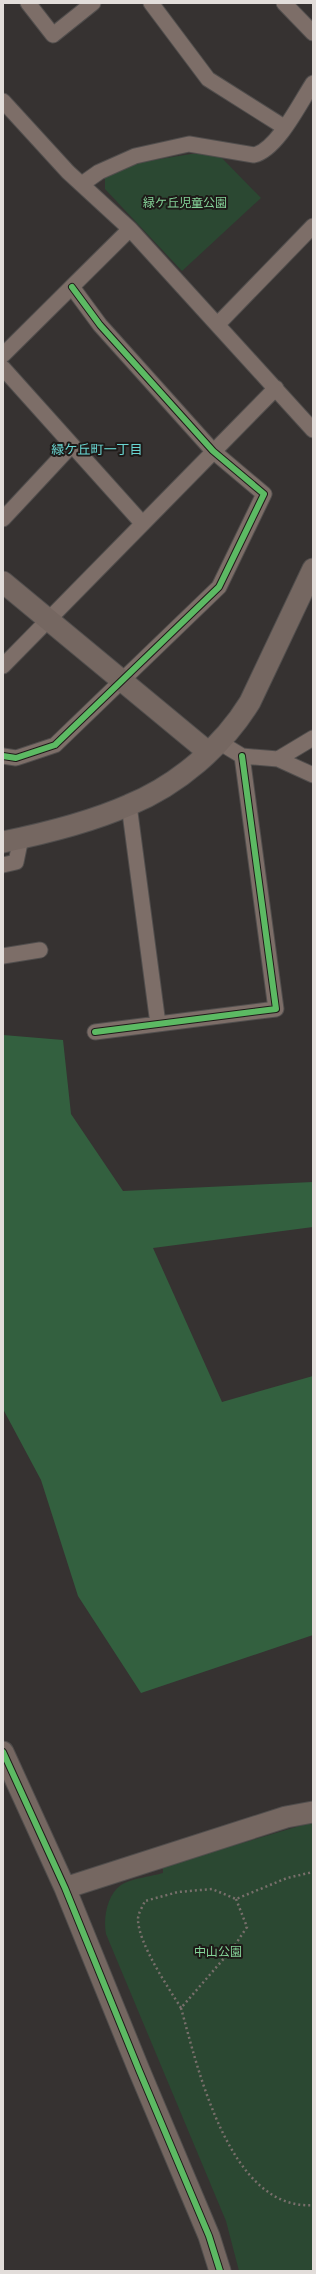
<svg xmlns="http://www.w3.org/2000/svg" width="316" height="2274" font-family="'Fira Sans Condensed','Noto Sans JP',sans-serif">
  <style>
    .green { fill: #2b4832 }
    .forest { fill: #33603f }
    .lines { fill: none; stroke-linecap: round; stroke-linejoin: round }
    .street-casing { stroke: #514e4d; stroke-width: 17 }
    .secondary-casing { stroke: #514e4d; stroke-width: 23 }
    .path { stroke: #786f6b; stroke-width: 2.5; stroke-dasharray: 2 3; stroke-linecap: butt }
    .street { stroke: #7d6e68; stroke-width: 15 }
    .secondary { stroke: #756761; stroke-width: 21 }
    .cycleway-casing { stroke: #1e1a18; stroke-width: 8 }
    .cycleway { stroke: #5cba63; stroke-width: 6 }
    .labels { text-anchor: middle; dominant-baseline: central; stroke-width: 4; stroke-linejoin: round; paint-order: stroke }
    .park-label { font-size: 12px; fill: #84d398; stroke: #1e1a18 }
    .neighbourhood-label { font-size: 13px; fill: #6ad7d3; stroke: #1e1a18 }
  </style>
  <rect width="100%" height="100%" fill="#363231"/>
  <path class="green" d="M191,154H218L261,198L182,271L105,189V176L142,162Z
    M313,1822V2271H239L226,2221L106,1934C103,1918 107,1895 121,1885C129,1879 153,1876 163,1873V1868L230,1843L232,1846Z"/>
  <path class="forest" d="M3,1035L63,1040L71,1114L123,1191L313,1182V1227L153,1248L222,1402L313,1376V1635L141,1693L78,1596L41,1480L3,1409Z"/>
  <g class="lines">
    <defs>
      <path id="street" d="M28,3L53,35L93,3
        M151,3L208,79L284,127
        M284,3L313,33
        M3,101L68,172L130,229L313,430
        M82,184L99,172L135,156L189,144L254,155C277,150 300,103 313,83
        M218,324L313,226
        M3,355L130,229
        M3,368L142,523
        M3,519L72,445
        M3,666L276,388
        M219,742L242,756L278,759L313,775
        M3,756L16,758L55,745L219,587L264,494L213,451L100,325L72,287
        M278,759L313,738
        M129,805L158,1024
        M3,865L16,862L21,838
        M3,956L40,950
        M95,1032L276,1009L242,756"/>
      <path id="secondary" d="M3,582L208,752
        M3,842C42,834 93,821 129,805C178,785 223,746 250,702L313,569
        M3,1752L65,1888L139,2070L209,2236L220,2271
        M65,1888L286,1817L313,1812"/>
    </defs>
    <use href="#street" class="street-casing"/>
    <use href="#secondary" class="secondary-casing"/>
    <path class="path" d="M236,1899L247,1927L233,1948L181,2008C168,1987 138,1943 138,1919C138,1913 143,1906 145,1901L178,1892L212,1889L236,1899L287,1878L313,1872
      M181,2008C198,2069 230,2211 313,2205"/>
    <use href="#street" class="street"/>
    <use href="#secondary" class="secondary"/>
    <defs>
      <path id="cycleway" d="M3,756L16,758L55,745L219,587L264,494L213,451L100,325L72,287
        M95,1032L276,1009L242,756
        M3,1752L65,1888L139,2070L209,2236L220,2271"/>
    </defs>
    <use href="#cycleway" class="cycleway-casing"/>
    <use href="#cycleway" class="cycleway"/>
  </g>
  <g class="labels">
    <g class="park-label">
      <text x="185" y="203">緑ケ丘児童公園</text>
      <text x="218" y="1952">中山公園</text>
    </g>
    <g class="neighbourhood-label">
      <text x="97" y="449">緑ケ丘町一丁目</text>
    </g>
  </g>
  <rect width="316" height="2274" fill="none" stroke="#e2ddda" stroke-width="8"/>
</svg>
